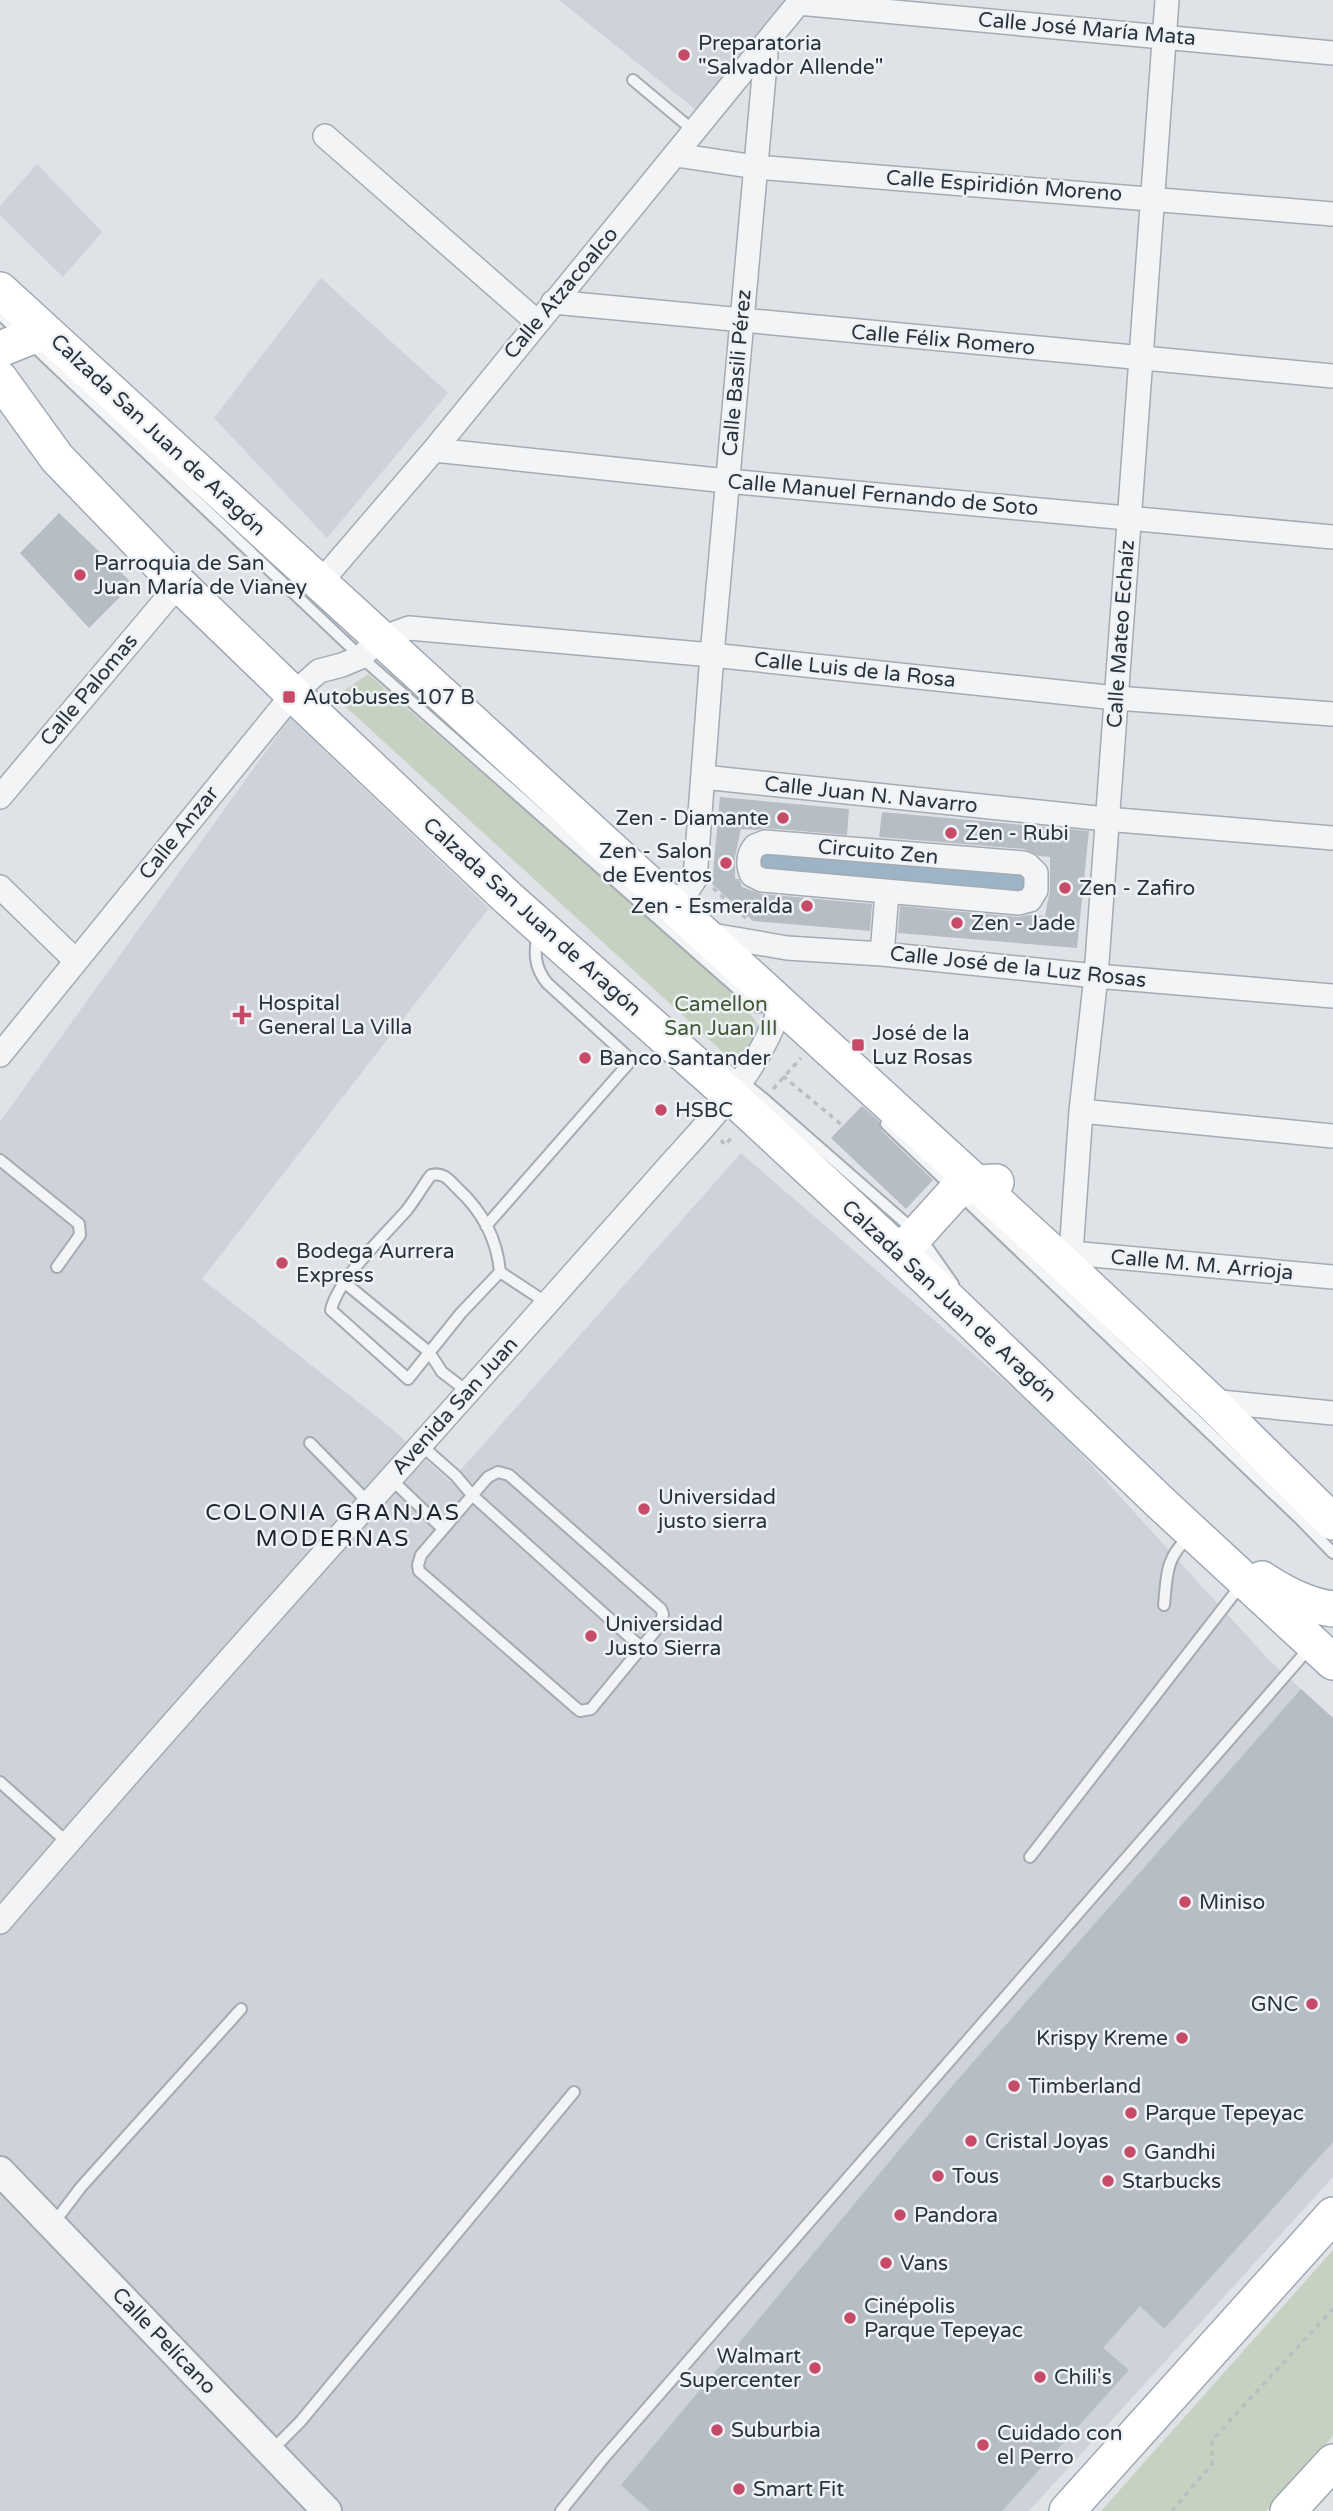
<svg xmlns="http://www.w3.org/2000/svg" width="1333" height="2511" font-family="'Varela Round',sans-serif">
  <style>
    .built { fill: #cdd3d9 }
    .green { fill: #c6d1c1 }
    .water { fill: #9cb4c6 }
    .building { fill: #b7bdc4 }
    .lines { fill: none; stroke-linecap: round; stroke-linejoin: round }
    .service-casing { stroke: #a5abb2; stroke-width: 14 }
    .minor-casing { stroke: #a5abb2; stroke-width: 26 }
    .tertiary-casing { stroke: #a5abb2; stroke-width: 32 }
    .primary-casing { stroke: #9fa9b3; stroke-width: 38 }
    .path { stroke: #babec2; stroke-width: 3.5; stroke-dasharray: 5 5; stroke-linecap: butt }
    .service { stroke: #f2f4f6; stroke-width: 10 }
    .minor { stroke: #f2f4f6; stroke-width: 23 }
    .tertiary { stroke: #f2f4f6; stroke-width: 28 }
    .primary { stroke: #fff; stroke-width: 35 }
    .poi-dot { fill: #c64b69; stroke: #eff2f5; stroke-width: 2.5 }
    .labels { text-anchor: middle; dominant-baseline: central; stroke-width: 5; stroke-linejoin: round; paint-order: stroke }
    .street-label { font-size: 21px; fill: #29333e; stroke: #eff2f5 }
    .poi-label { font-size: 21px; fill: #29333e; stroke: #eff2f5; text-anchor: start }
    .park-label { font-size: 21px; fill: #415937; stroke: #eff2f5 }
    .neighbourhood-label { font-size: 23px; letter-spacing: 2px; fill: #1b242f; stroke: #eff2f5 }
  </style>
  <rect width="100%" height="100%" fill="#dfe3e8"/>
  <path class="built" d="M559,0H788L696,110Z
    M37,164L102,232L63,277L0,215V206Z
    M321,278L448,393L327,538L214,418Z
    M290,718L489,908L202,1279L391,1428L450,1482L741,1153L1053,1423L1269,1660L1333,1718V2177L1029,2511H0V1122Z"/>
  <path class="green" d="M368,674L741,999L761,1030L747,1066L725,1054L335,697Z
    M1333,2250V2436L1266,2511H1101Z"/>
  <path class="water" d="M759,850L1026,873L1024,895L758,874Z"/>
  <path class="building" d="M59,513L133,584L89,628L20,553Z
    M720,797L849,809L847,835L766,828L756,830L741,829L735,857V879H739L742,887L761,894L872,904L870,931L753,921L712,884Z
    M882,812L1089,831L1077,948L898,933L900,906L1018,917L1029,915L1045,916L1050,890V857L1039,856L1024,849L879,837Z
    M862,1106L879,1121L881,1130L933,1180L906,1209L831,1138Z
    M1301,1689L1333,1718V2142L1164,2329L1140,2306L1103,2348L1129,2370L1002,2511H650L621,2485L953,2085Z"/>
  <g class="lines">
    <defs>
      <path id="service" d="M633,80L694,131
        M0,314L361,657L758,1007
        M719,1063L764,1099L917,1233L953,1284
        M886,1124L1301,1520L1333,1553
        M0,1160L79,1224L80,1235L57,1267
        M486,1226L628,1064L627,1056L547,983C534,967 534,952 538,932
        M500,1272L461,1313L408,1379L331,1310C338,1279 384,1236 406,1211C415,1200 422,1187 431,1175C444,1172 449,1180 458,1189C482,1211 497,1239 500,1272L547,1303
        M345,1283L429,1352L442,1372L468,1392
        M310,1443L369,1503
        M421,1445L456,1476L472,1495L642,1648
        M498,1472L509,1475L661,1609L663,1614L660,1625L591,1709L580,1711L575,1707L419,1571L418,1565L421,1555L488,1477Z
        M390,1478L443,1529
        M1164,1605C1167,1576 1165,1558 1189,1537
        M0,1782L68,1843
        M1030,1857L1241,1585
        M53,2224L81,2187L241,2009
        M272,2450L300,2422L574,2092
        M561,2511L602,2460L1311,1646"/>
      <path id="minor" d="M798,3L1333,53
        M325,136L537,322
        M676,155L756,167L1333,214
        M553,302L1333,376
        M434,450L727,481L1333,537
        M319,584L434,450L801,0
        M703,777L1106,819L1333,838
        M0,797L179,584
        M765,842L1023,863L1028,865L1036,873V890L1030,900L1019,903L762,880L752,875C747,865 748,854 755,846Z
        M0,887L75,960
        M676,908L695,879L712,655L767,42
        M706,934L787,948L882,954L1096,976L1333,996
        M882,954L887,893
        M0,1055L293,694L319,671L342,665L361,657L379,639L409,628L712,655L1116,698L1333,714
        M1081,1111L1333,1136
        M1071,1253L1081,1111L1096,976L1167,0
        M1071,1253L1333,1277
        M1210,1401L1333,1413
        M0,1922C180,1712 367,1506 551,1299C589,1256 628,1212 667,1168C712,1118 760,1070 781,1005"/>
      <path id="tertiary" d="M0,2171L327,2511"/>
      <path id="primary" d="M0,290L1060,1260L1210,1401L1333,1522
        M0,349L45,331
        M0,379L57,458L179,584L293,694L508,898L730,1095L900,1253L1164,1506L1333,1662
        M900,1253L956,1191L975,1183L996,1182
        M1262,1579C1283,1593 1308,1606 1333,1609
        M1067,2511L1333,2215
        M1288,2511L1333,2462"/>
    </defs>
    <use href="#service" class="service-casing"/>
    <use href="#minor" class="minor-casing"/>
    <use href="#tertiary" class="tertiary-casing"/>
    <use href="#primary" class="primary-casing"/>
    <path class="path" d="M713,888L746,918
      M783,1076L843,1126
      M773,1089L801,1058
      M721,1140L725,1145L734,1135
      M1172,2511L1212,2464V2440L1333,2309"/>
    <use href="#service" class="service"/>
    <use href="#minor" class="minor"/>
    <use href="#tertiary" class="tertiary"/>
    <use href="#primary" class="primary"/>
  </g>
  <g class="poi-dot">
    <circle cx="684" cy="55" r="7"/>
    <circle cx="80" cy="575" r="7"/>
    <rect x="282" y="690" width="14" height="14" rx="3.5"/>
    <circle cx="783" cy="818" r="7"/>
    <circle cx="951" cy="833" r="7"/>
    <circle cx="726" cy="863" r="7"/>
    <circle cx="1065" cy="888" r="7"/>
    <circle cx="807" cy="906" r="7"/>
    <circle cx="957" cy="923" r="7"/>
    <path d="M238.5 1004.5h7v7h7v7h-7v7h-7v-7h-7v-7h7z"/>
    <rect x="851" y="1038" width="14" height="14" rx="3.5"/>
    <circle cx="585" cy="1058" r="7"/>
    <circle cx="661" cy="1110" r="7"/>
    <circle cx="282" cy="1263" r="7"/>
    <circle cx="644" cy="1509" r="7"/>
    <circle cx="591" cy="1636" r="7"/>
    <circle cx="1185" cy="1902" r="7"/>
    <circle cx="1312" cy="2004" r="7"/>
    <circle cx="1182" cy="2038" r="7"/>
    <circle cx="1014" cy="2086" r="7"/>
    <circle cx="1131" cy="2113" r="7"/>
    <circle cx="971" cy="2141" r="7"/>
    <circle cx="1130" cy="2152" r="7"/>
    <circle cx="938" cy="2176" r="7"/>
    <circle cx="1108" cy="2181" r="7"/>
    <circle cx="900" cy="2215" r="7"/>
    <circle cx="886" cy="2263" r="7"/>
    <circle cx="850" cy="2318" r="7"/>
    <circle cx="815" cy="2368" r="7"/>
    <circle cx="1040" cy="2377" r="7"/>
    <circle cx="717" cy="2430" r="7"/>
    <circle cx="983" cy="2445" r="7"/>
    <circle cx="739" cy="2489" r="7"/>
  </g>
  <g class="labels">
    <g class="street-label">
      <text transform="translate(1087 29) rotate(5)">Calle José María Mata</text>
      <text transform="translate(1004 186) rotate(4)">Calle Espiridión Moreno</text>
      <text transform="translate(561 293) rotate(-50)">Calle Atzacoalco</text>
      <text transform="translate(943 340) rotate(5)">Calle Félix Romero</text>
      <text transform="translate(737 373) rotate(-85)">Calle Basili Pérez</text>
      <text transform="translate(158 435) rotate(43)">Calzada San Juan de Aragón</text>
      <text transform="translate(883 495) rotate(5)">Calle Manuel Fernando de Soto</text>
      <text transform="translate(1121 634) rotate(-86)">Calle Mateo Echaíz</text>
      <text transform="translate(855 670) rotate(6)">Calle Luis de la Rosa</text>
      <text transform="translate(89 690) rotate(-50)">Calle Palomas</text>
      <text transform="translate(871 795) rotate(6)">Calle Juan N. Navarro</text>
      <text transform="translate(179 833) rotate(-51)">Calle Anzar</text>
      <text transform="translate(878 852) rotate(5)">Circuito Zen</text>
      <text transform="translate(532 917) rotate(42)">Calzada San Juan de Aragón</text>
      <text transform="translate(1018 967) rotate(6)">Calle José de la Luz Rosas</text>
      <text transform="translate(1202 1265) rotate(5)">Calle M. M. Arrioja</text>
      <text transform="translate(949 1301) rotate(43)">Calzada San Juan de Aragón</text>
      <text transform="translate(455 1406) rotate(-48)">Avenida San Juan</text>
      <text transform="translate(164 2341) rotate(46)">Calle Pelícano</text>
    </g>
    <g class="poi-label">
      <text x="698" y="43">Preparatoria<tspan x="698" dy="24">"Salvador Allende"</tspan></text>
      <text x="94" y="563">Parroquia de San<tspan x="94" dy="24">Juan María de Vianey</tspan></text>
      <text x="303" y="697">Autobuses 107 B</text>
      <text x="769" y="818" text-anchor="end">Zen - Diamante</text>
      <text x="965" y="833">Zen - Rubi</text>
      <text x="712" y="851" text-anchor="end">Zen - Salon<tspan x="712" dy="24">de Eventos</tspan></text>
      <text x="1079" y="888">Zen - Zafiro</text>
      <text x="793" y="906" text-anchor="end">Zen - Esmeralda</text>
      <text x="971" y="923">Zen - Jade</text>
      <text x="258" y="1003">Hospital<tspan x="258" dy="24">General La Villa</tspan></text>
      <text x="872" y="1033">José de la<tspan x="872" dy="24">Luz Rosas</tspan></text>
      <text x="599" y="1058">Banco Santander</text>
      <text x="675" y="1110">HSBC</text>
      <text x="296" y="1251">Bodega Aurrera<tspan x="296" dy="24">Express</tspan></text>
      <text x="658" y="1497">Universidad<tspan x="658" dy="24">justo sierra</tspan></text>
      <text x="605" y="1624">Universidad<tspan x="605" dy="24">Justo Sierra</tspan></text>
      <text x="1199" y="1902">Miniso</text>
      <text x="1298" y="2004" text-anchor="end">GNC</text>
      <text x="1168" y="2038" text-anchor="end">Krispy Kreme</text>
      <text x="1028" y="2086">Timberland</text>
      <text x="1145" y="2113">Parque Tepeyac</text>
      <text x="985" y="2141">Cristal Joyas</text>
      <text x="1144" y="2152">Gandhi</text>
      <text x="952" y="2176">Tous</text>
      <text x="1122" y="2181">Starbucks</text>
      <text x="914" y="2215">Pandora</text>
      <text x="900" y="2263">Vans</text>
      <text x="864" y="2306">Cinépolis<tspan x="864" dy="24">Parque Tepeyac</tspan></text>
      <text x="801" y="2356" text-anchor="end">Walmart<tspan x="801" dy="24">Supercenter</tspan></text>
      <text x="1054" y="2377">Chili's</text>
      <text x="731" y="2430">Suburbia</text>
      <text x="997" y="2433">Cuidado con<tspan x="997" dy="24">el Perro</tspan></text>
      <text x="753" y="2489">Smart Fit</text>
    </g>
    <g class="park-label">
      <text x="721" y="1004">Camellon<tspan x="721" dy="24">San Juan III</tspan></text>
    </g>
    <g class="neighbourhood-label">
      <text x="333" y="1513">COLONIA GRANJAS<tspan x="333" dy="26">MODERNAS</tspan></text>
    </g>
  </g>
</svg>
